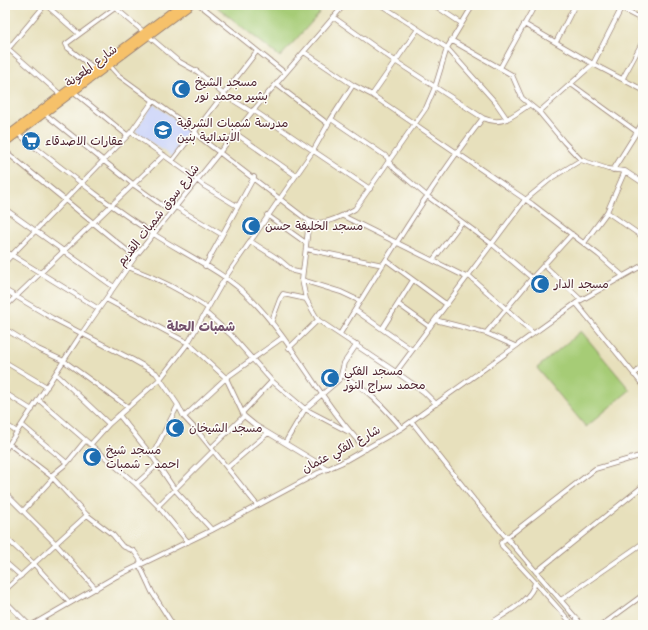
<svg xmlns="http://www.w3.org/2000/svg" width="648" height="630" font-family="'Shantell Sans','Playpen Sans Arabic',sans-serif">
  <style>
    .built { fill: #d1d9f9 }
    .green { fill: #a6cc76; stroke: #787650 }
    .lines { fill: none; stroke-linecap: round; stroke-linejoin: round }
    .minor-casing { stroke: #988074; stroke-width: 5.5 }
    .highway-casing { stroke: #988074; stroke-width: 8 }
    .minor { stroke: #fff; stroke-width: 4 }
    .highway { stroke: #f6c16b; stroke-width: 6 }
    .labels { text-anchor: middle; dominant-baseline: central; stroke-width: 3; stroke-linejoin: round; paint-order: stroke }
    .street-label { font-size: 12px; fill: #4a1f2b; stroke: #fdfcf7 }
    .poi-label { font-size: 12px; fill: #4a1f2b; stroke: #fdfcf7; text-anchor: start }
    .neighbourhood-label { font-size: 13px; font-weight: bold; fill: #73516c; stroke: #fdfcf7 }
  </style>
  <rect width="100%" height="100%" fill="#fdfcf7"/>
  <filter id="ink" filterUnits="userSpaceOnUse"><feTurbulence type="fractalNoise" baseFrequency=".025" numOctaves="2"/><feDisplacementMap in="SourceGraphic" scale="8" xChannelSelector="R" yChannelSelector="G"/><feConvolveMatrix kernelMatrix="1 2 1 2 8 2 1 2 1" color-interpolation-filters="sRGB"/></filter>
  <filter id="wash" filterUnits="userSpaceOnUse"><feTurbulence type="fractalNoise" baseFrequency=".012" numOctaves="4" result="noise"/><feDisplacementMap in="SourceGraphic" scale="16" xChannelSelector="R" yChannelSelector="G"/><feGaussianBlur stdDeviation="0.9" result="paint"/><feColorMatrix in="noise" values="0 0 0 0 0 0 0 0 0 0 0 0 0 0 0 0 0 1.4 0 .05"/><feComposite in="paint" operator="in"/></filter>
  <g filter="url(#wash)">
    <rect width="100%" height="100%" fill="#e7e0bc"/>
    <path class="built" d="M153,104L191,130L172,157L135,131Z"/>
    <path class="green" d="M219,5H311L320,13L280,57L217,7Z
      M581,331L630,390L586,427L537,368Z"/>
  </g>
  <g filter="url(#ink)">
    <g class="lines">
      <defs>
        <path id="minor" d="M46,5L79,34
          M112,5L178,61L198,72L223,94L252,112
          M200,5L285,73
          M381,5L447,48L473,5
          M434,5L461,23
          M614,5L643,20
          M5,10L9,5
          M333,17L395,61L483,118C503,127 513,115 529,105
          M637,17L643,10
          M524,24L593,64L643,90
          M451,40L512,75L522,98L539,112L564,142L581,160L608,169L625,171L643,183
          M556,42L575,5
          M5,46L61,95
          M447,48L496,103L507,119
          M8,49L45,5
          M304,52L353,85L372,95L532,204L599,255L623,276
          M109,65L118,75L195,131L198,136L306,219C319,229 342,216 355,209L426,108L435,87L447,48
          M500,68L535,5
          M95,69L68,48L66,44L115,8
          M623,78L643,41
          M276,84L328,124
          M571,84L637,132
          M5,89V93
          M74,92L127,135
          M372,95L418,29
          M253,110L370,189
          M539,112L593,64L621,9
          M45,114L134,185L170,211
          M331,119L387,157L389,162L395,169L427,196L492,244L532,278
          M131,132L186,171L204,186L237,206
          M235,133L295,175
          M18,134C62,168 105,203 152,233C184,254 223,271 250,298C295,343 321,404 366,449
          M5,151L135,257
          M172,161L257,51
          M613,170L643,122
          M174,206L221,234
          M5,209L114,287
          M607,212L643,237
          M267,215L306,243
          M343,216L466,277
          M309,221L302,280L306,299L318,320L396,372L424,392L436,404
          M250,241L280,260L293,271L302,273
          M584,243L607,212L625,171
          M306,249L383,265
          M5,251L99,309
          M386,260L446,304
          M433,260L462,222
          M5,262L131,132L153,101
          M205,266L254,177
          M545,266L581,300
          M128,267C157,278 183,291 208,308
          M468,275L533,333
          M302,280L341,292L360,301
          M5,290L52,318L133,360L156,373L178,405L184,417L199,433L257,505
          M106,299L188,343L226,378L244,416L255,425L328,469
          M576,303L643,385
          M398,304L430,327
          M5,307L164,155
          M355,310L412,350
          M206,313L231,335L272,381L305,409L347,431
          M435,320L486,333L515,346
          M271,323L280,299L283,294L306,299
          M5,329L38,349L64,361L128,407
          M382,329L413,280
          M486,333L532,278L572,234
          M340,334C385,261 430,186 483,118
          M289,348L318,320
          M5,362L47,387
          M396,372L524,201L553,177L581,160
          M56,374L109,424
          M342,375C369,391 382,405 402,428
          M634,375L643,365
          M5,393L32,410
          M39,400L136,484L158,506L188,542
          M243,412L272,381
          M119,415L152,456L175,490L212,530
          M184,417L226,378L282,338
          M412,422L474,500L582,625
          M5,424L17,432
          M22,425L67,463
          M285,443L305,409L340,379L344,363L357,344
          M9,444L51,476L87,515L113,535L122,546L134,551L141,561L139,564L152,592L173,625
          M91,444L109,424L160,379L188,343L225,278L313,151L331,119L353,85
          M211,448L244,416
          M5,450L82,333L135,257L252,112L344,5
          M152,456L178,405
          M227,468L268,433
          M51,476L67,463L85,441
          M136,484L157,465
          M5,493L55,543L96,589
          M158,506L213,451
          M23,511L53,478
          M5,537L34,564L70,603
          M5,562L21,576
          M536,572L643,486
          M535,582L573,625
          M5,590L87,515
          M561,600L643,543
          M5,601L29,625
          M32,625L115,577L212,530L318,473L341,463L402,428L576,303L643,265
          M488,625C502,615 532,601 535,582L502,546L501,543L505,539L595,469L643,455
          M602,625L643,595"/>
        <path id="highway" d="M5,137L180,5
          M5,143L190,5"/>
      </defs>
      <use href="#minor" class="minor-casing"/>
      <use href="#highway" class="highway-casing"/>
      <use href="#minor" class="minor"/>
      <use href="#highway" class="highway"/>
    </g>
  </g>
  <defs>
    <symbol id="mosque-disc" viewBox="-11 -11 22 22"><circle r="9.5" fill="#1f6fb2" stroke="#fdfcf7"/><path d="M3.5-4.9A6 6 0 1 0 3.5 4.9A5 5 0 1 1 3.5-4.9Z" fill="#fff"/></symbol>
    <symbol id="school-disc" viewBox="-11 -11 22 22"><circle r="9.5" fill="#1f6fb2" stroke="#fdfcf7"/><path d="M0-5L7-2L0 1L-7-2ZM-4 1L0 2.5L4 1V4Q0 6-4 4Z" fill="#fff"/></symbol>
    <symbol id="supermarket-disc" viewBox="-11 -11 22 22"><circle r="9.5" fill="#1f6fb2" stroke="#fdfcf7"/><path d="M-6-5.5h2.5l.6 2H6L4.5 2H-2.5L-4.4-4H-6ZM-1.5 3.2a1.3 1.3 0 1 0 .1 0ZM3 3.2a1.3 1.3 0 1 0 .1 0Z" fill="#fff"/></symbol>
  </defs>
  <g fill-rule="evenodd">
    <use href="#mosque-disc" x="170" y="78" width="22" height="22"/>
    <use href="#school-disc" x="152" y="119" width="22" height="22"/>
    <use href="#supermarket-disc" x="20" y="130" width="22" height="22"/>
    <use href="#mosque-disc" x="240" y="215" width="22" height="22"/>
    <use href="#mosque-disc" x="529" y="273" width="22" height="22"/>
    <use href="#mosque-disc" x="319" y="367" width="22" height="22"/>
    <use href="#mosque-disc" x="164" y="417" width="22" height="22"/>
    <use href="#mosque-disc" x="81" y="446" width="22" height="22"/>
  </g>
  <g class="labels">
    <g class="street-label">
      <text transform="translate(91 66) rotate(-37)">شارع المعونة</text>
      <text transform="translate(158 215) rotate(-52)">شارع سوق شمبات القديم</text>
      <text transform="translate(341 449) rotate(-28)">شارع الفكي عثمان</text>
    </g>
    <g class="poi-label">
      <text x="195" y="82">مسجد الشيخ<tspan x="195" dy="14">بشير محمد نور</tspan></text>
      <text x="177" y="123">مدرسة شمبات الشرقية<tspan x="177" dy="14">الابتدائية بنين</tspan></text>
      <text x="45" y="141">عقارات الاصدقاء</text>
      <text x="265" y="226">مسجد الخليفة حسن</text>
      <text x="554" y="284">مسجد الدار</text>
      <text x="344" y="371">مسجد الفكي<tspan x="344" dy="14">محمد سراج النور</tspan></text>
      <text x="189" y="428">مسجد الشيخان</text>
      <text x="106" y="450">مسجد شيخ<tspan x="106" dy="14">احمد - شمبات</tspan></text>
    </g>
    <g class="neighbourhood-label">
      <text x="201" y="326">شمبات الحلة</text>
    </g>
  </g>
  <rect width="648" height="630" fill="none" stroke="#fdfcf7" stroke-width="20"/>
</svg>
